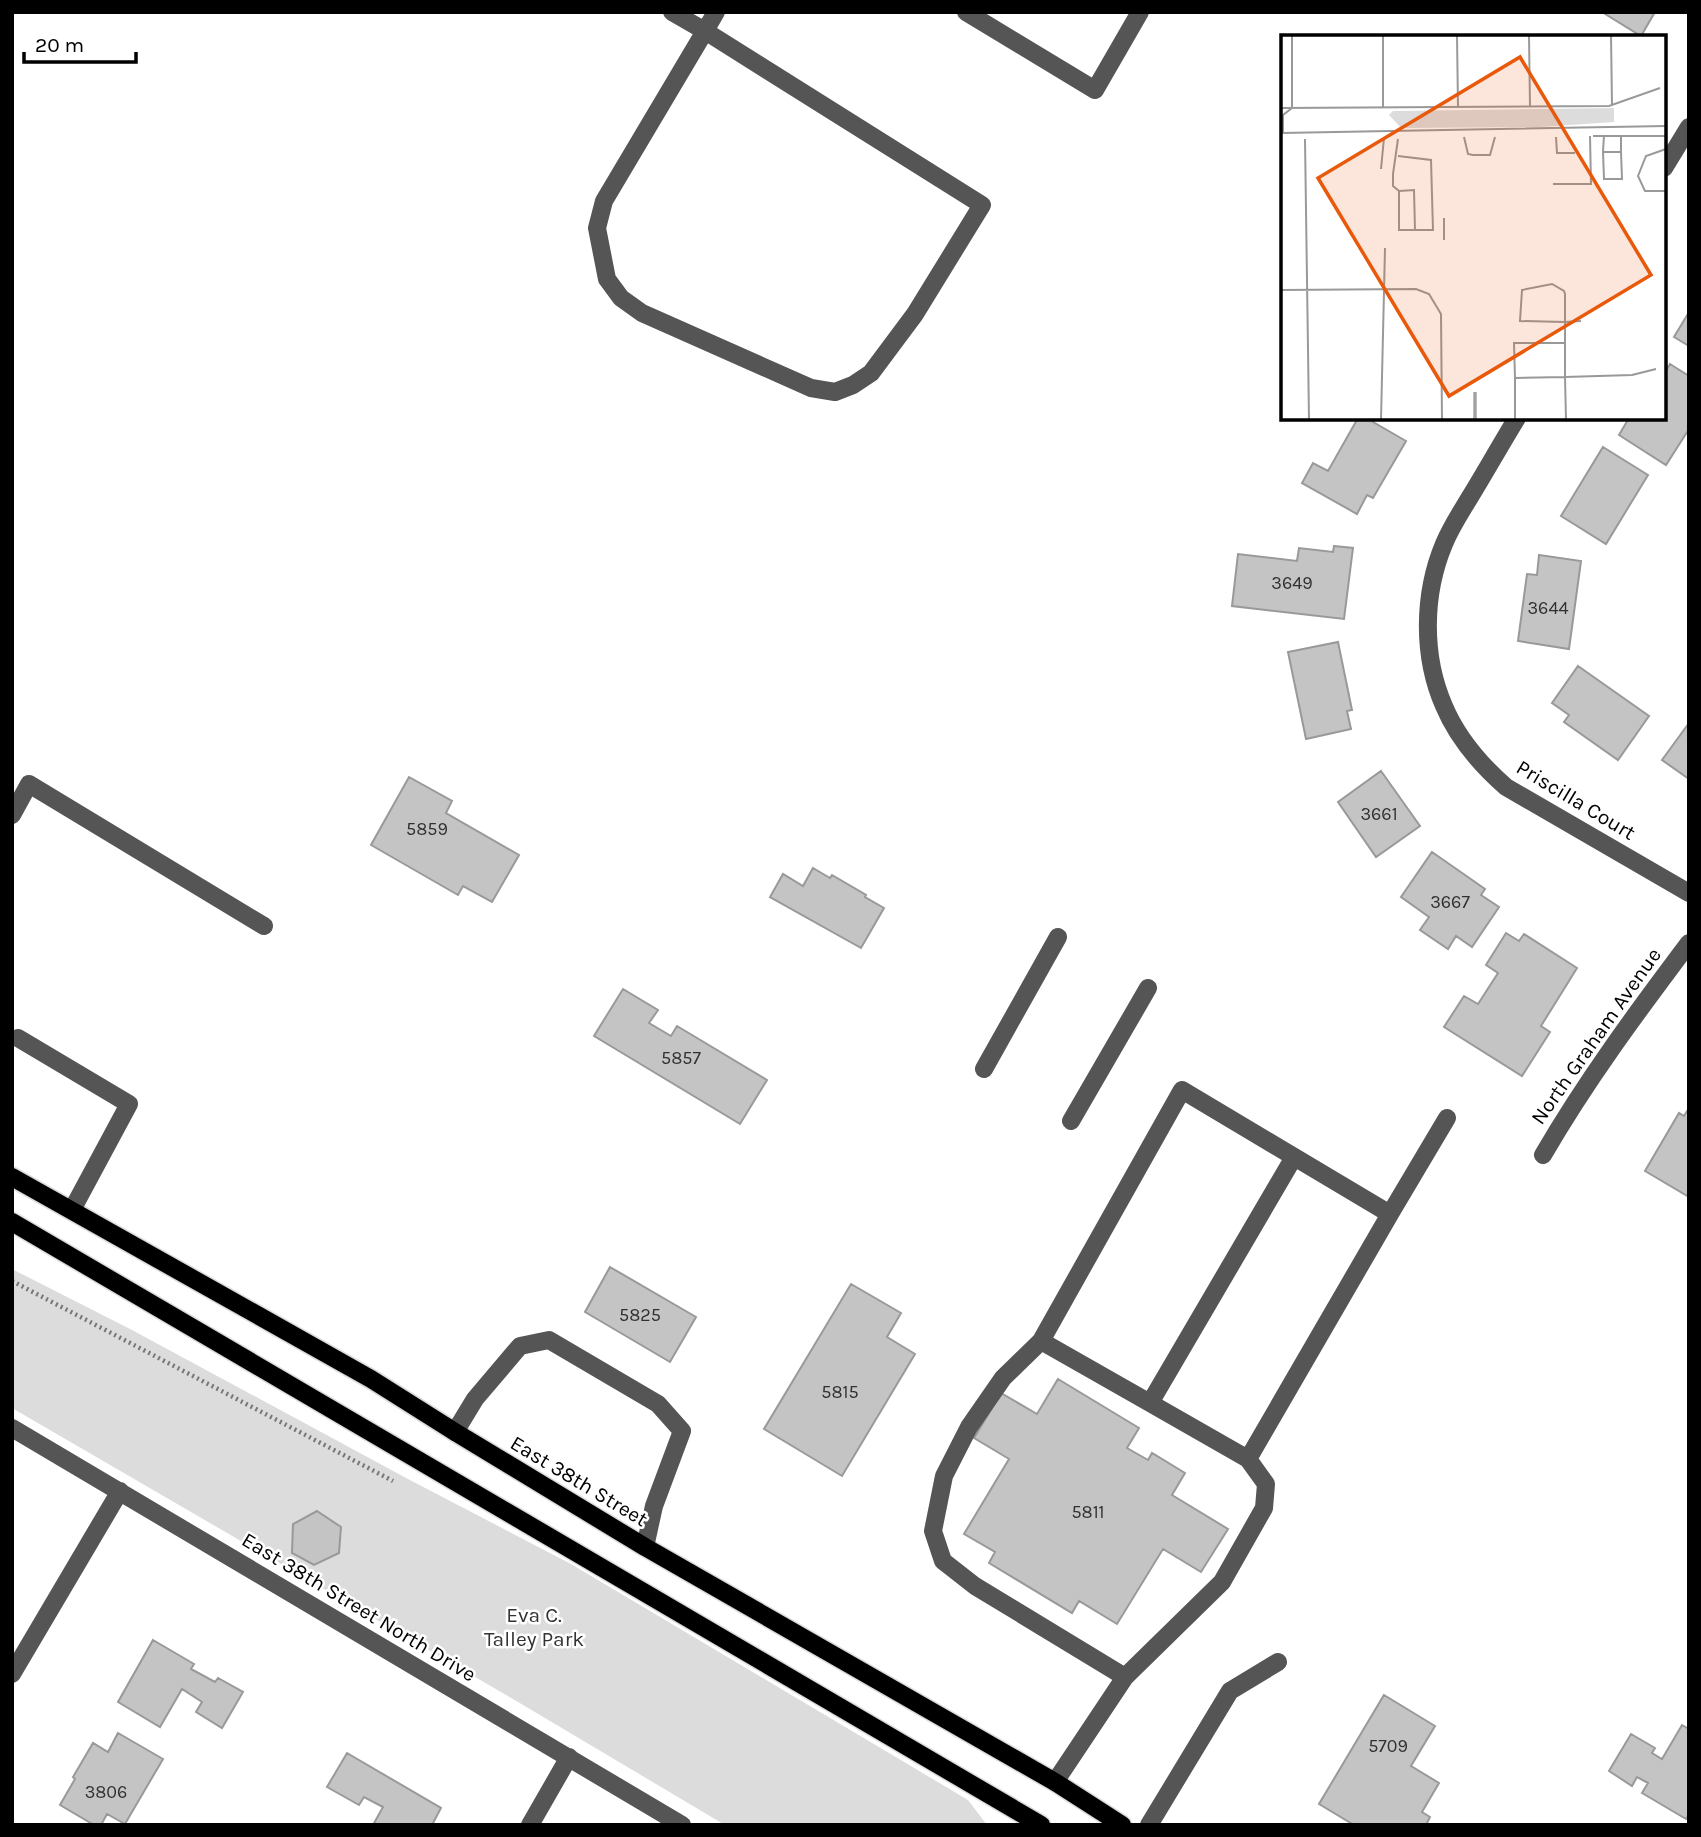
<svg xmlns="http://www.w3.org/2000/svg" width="1701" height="1837" font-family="Karla,sans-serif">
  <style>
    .green { fill: #dcdcdc }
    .building { fill: #c4c4c4; stroke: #999; stroke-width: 2 }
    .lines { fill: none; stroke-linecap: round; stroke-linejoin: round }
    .major-casing { stroke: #dbdbdb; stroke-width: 21 }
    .path { stroke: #777; stroke-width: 4.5; stroke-dasharray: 2 3.5; stroke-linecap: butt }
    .minor { stroke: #555; stroke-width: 18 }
    .major { stroke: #000; stroke-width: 18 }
    .labels { text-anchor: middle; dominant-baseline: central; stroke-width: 5; stroke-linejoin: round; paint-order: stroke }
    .number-label { font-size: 18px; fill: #313131 }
    .street-label { font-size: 21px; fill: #000; stroke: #fff }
    .park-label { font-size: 21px; fill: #333; stroke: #fff }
    .inset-river { fill: none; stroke: #a3a3a3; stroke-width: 3.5 }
    .inset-road { fill: none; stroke: #999; stroke-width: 2 }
    .view { fill: #e8590c; fill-opacity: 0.15; stroke: #e8590c; stroke-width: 3.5 }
    .inset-edge { fill: none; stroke: #000; stroke-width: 3.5 }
  </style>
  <rect width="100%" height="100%" fill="#fff"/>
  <path class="green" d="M12,1269L132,1330L408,1479L571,1564L968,1800L987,1825H725L518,1702L12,1408Z"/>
  <path class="building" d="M1602,12H1655L1641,36Z
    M1689,312V346L1674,337Z
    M1670,364L1689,376V429L1666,465L1619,435L1629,418H1664V374Z
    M1358,418H1366L1406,441L1373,498L1367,495L1357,514L1302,483L1313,463L1328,471Z
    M1603,447L1648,475L1606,544L1561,516Z
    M1334,546L1353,548L1344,619L1232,606L1238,554L1297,561L1299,548L1333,552Z
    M1539,555L1581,561L1569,649L1518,641L1527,574L1537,575Z
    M1338,642L1352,710L1347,711L1351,729L1306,739L1288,652Z
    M1578,666L1649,716L1618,760L1564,722L1569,715L1552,703Z
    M1689,723V779L1662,760Z
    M1381,771L1420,826L1376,857L1338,802Z
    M409,777L452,801L446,813L519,855L492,902L463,886L458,895L371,845Z
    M1432,852L1485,889L1481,895L1499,907L1472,947L1456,936L1448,949L1420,930L1429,917L1401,897Z
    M813,868L830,878L832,875L866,895L865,897L884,908L861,948L770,897L783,874L803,886Z
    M1506,933L1519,941L1524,934L1577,968L1541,1026L1550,1032L1522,1076L1444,1027L1464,996L1478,1004L1498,973L1486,965Z
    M623,989L658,1010L649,1023L671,1036L677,1026L767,1080L740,1124L594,1036Z
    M1689,1108V1197L1645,1171L1679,1113L1684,1116Z
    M610,1267L696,1317L670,1362L585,1312Z
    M851,1284L901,1313L887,1337L915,1354L842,1476L764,1429Z
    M1058,1379L1139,1428L1127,1448L1148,1460L1152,1453L1185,1473L1172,1495L1228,1529L1201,1572L1163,1549L1117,1624L1079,1601L1072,1613L989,1563L995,1552L964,1534L1009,1459L974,1438L1001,1393L1037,1414Z
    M317,1511L341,1527L339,1553L314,1565L292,1553L293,1524Z
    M153,1640L194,1664L191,1669L215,1682L218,1678L243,1692L222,1728L196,1712L202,1702L182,1689L160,1727L118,1702Z
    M1384,1695L1435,1726L1411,1766L1439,1783L1422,1812L1430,1817L1426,1825H1354L1319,1804Z
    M1682,1725L1689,1729V1814L1686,1819L1642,1793L1648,1783L1637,1777L1632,1786L1609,1771L1631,1734L1655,1748L1652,1753L1662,1759Z
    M118,1733L163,1759L125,1824L107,1814L101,1825H94L60,1805L75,1779L73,1777L93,1743L108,1752Z
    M347,1753L441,1808L432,1825H373L383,1807L364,1797L359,1805L327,1787Z"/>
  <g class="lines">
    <defs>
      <path id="major" d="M12,1177L371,1379L455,1432L645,1547L1055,1782L1122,1825
        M12,1222L1041,1825"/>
    </defs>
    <use href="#major" class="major-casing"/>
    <path class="path" d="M12,1281L393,1481"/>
    <path class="minor" d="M672,12L705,31L982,205L915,314L871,373L853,385L835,392L811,388L642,313L621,298L607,279L597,228L604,201L705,31L716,12
      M966,12L1095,90L1140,12
      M1664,168L1689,127
      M1517,418C1501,444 1486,471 1470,497C1461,512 1451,527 1444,544C1423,594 1422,656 1444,706C1457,737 1481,765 1506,787L1689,893
      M12,815L29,784L264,926
      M18,1038L129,1104L72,1210
      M984,1069L1058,937
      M1071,1121L1148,988
      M1543,1155C1586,1081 1637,1012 1689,943
      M1390,1214L1447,1118
      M1041,1341L1150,1403
      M12,1428L682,1825
      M455,1432L475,1399L520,1346L549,1340L658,1404L682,1431L654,1506L645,1547
      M1248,1459L1150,1403L1294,1157
      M12,1674L120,1491
      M1055,1782L1125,1677L1222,1582L1264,1508L1266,1484L1248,1459L1390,1214L1182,1090L1041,1341L1003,1378L969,1427L944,1476L933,1531L943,1561L975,1586L1125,1677
      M530,1825L569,1757
      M1149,1825L1230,1691L1278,1662"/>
    <use href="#major" class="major"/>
  </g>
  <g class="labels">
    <g class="number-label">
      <text x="1292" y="583">3649</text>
      <text x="1548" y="608">3644</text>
      <text x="1379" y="814">3661</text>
      <text x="427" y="829">5859</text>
      <text x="1450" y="902">3667</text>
      <text x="681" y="1058">5857</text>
      <text x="640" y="1315">5825</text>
      <text x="840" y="1392">5815</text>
      <text x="1088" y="1512">5811</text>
      <text x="1388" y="1746">5709</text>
      <text x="106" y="1792">3806</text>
    </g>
    <g class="street-label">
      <text transform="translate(1576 800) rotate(31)">Priscilla Court</text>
      <text transform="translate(1596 1036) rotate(-55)">North Graham Avenue</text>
      <text transform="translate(579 1481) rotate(31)">East 38th Street</text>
      <text transform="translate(359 1607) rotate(31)">East 38th Street North Drive</text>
    </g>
    <g class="park-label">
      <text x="534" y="1615">Eva C.<tspan x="534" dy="24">Talley Park</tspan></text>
    </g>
  </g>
  <g transform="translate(1281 35)">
    <rect width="385" height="385" fill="#fff"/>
    <path d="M333,73V87L259,92L120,93L108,80L112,76Z" fill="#dcdcdc"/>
    <path class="inset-river" d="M194,357V385"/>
    <path class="inset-road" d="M102,0V72M176,0L177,72M248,0L249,72M330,0L331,70M0,73L328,71L379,53M0,98L385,91M2,98V80L11,73V0M323,100L322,117H340V101M312,101H385M183,102L187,119L192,120H209L214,102M275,102L276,118H294M24,104L28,385M385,114L365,121L357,141L364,156H385M322,117L323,144H341L340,117M117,121L150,125L152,195H118V156L112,151V139L117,104M100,134L103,103M272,149H310L309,101M118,156L133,155L134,195M163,183V205M0,255L135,254L148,259L160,279L161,385M284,308V259L283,256L271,249L241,255L239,286L284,287L300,286M234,343V385M100,385L104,213M285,385L284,342V308H233L234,343L284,342L351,340L375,334"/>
    <path class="view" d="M239,22L370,240L168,361L37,143Z"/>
    <rect width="385" height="385" class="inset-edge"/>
  </g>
  <rect width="1701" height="1837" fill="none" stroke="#000000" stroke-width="28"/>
  <path d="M24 52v10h112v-10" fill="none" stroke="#000000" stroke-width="3.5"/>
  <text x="35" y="52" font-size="21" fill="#000000" stroke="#ffffff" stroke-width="5" paint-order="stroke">20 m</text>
</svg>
